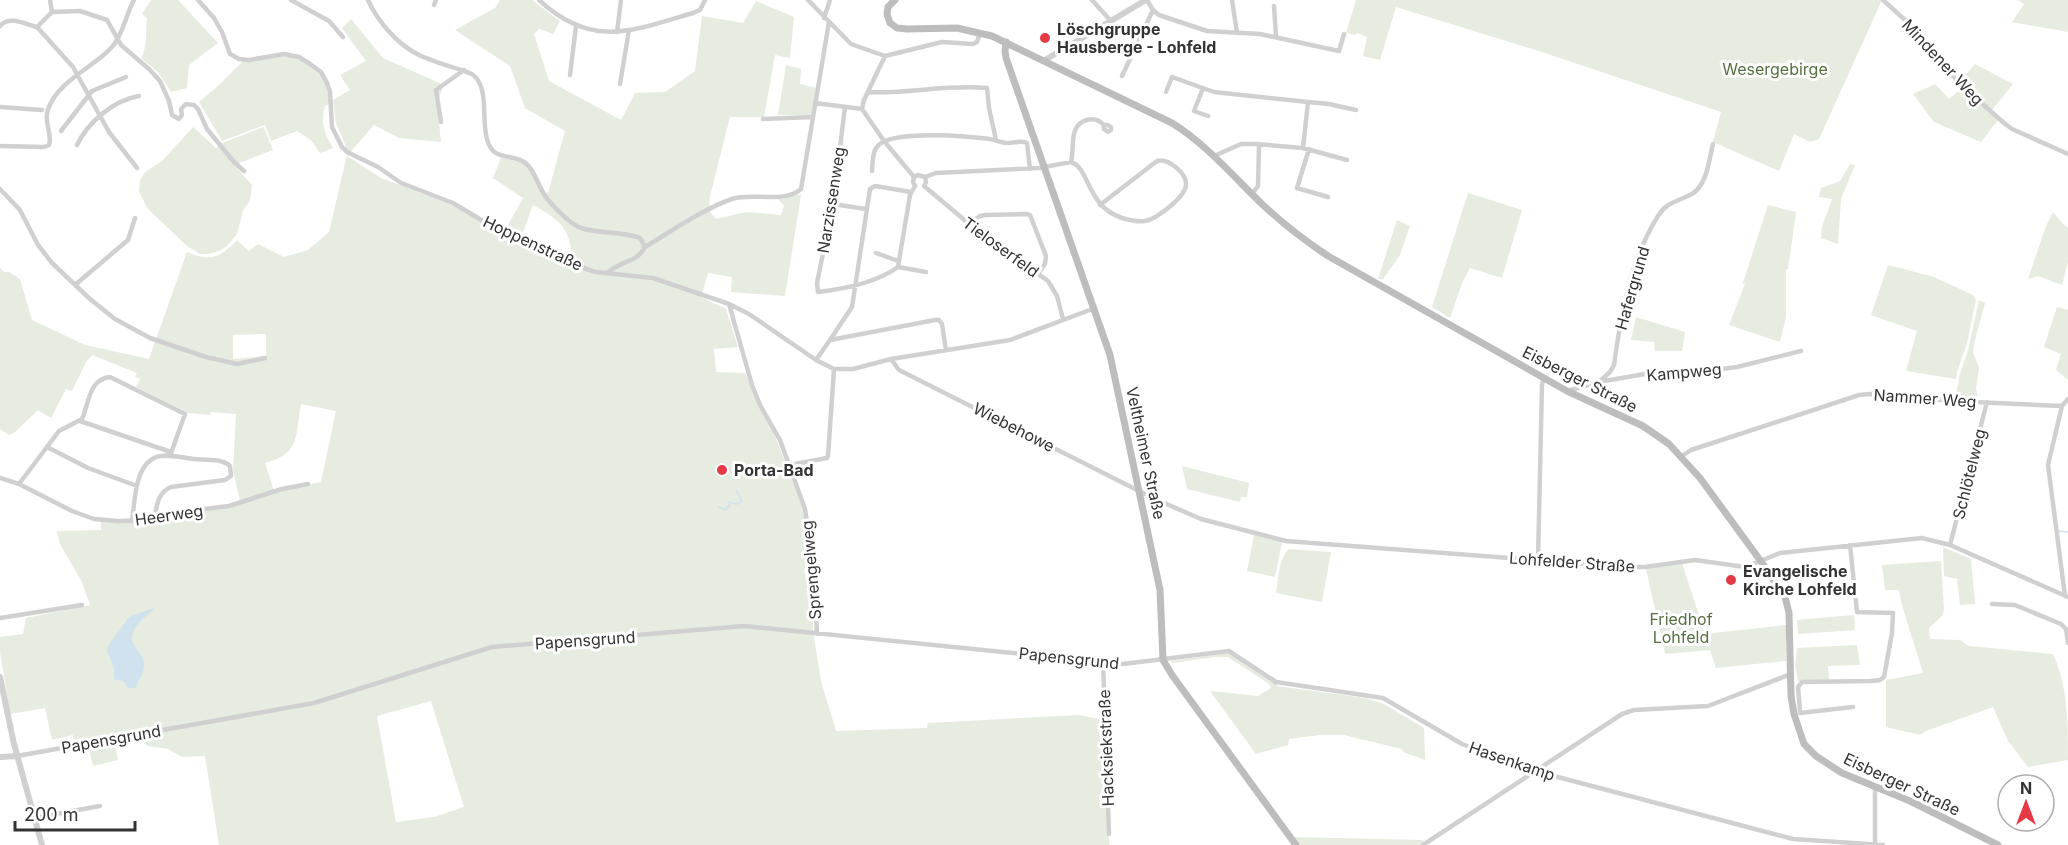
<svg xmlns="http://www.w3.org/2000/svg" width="2068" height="845" font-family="Inter,sans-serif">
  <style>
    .green { fill: #e6ecdf; fill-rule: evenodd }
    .water { fill: #cfe2ee }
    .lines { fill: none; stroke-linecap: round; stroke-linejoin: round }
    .stream { stroke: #cfe2ee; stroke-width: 1.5 }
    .minor { stroke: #d0d0d0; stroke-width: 4.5 }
    .tertiary { stroke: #d0d0d0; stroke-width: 6 }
    .secondary { stroke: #bdbdbd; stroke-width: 7 }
    .poi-dot { fill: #e63946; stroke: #fff; stroke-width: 2 }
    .labels { text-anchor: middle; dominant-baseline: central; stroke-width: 6; stroke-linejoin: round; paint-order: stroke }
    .poi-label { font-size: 16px; font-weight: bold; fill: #333; stroke: #fff; text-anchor: start }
    .street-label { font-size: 16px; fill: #333; stroke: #fff }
    .park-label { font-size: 16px; fill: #56703f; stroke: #fff }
  </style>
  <rect width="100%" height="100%" fill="#fff"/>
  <path class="green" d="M151,0H178L218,43L189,65L187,88L171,92L158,72L141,58C148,46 145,32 147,18L142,14Z
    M500,0H532L560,21L553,34L539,29L534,34L549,81L621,120L635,93L665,92L695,71L702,16L743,23L756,1L794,17L790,58L775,55L764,117H730L710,196L709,210L716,219L746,212L781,215L784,206L776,197L801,195L785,296L731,292L732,277L708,273L701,297L726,309L738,347L714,349L716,372L745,373L756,399L771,425L803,509L809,553L808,562L804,570L806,579L813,582V631L821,681L836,731L927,728L928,723L1079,715L1103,720L1108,835L1110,845H219L205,756L182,757L168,749L148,746L130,734L74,743L73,735L52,740L45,708L10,714L0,652V637L23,634L26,618L90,605L82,582L60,544L57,531L101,530V521H140L214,508L240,501L233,470L236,414L211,412L210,415L188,413L136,387L140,379L135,377L137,373L92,355L86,362L72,391L66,389L51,418L38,410L15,432L9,435L0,429V268L4,272H9L20,279L32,320L85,345L149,359L187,252C210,262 220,258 237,240L249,251L258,244L284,257L308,250L329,232L347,155L345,144L336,123L333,100L350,90L340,75L366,61L342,28L351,19L383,58L444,85L437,103L441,142L399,138L374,125L347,156L381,178L452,205L503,234L523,198L493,178L501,158L521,162L539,182L544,191L548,193L565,131L525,108L510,66L455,30L495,8ZM533,205C559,219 573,230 571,262L552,252L520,240ZM266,334V356L233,359V335ZM301,404L336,411L321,482L274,491L265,463C301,454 295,435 301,404ZM431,701L464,807L434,817L396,822L377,716Z
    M1356,0H1882L1819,139L1810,142L1794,134L1779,171L1713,142L1721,112L1542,52L1396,7L1380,60L1363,56L1367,37L1357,33L1355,35L1346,33Z
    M2018,0H2068V32L2012,22L2024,4Z
    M284,55C312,61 329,75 329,104L325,106C320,122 325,135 333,148L320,153L311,140L297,131L271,141L265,125L222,141L199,102L218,86L243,61Z
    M1975,64L2013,84L1992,110L1960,82Z
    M786,65L801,69L800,84L816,88L812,113L810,115H778Z
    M1935,84L1949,99L1962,88L1998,120L1981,142L1934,122L1913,94Z
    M193,127L216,148L222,143L264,127L273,150L234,165L252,185L250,200L243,211L237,234L226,247L219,251L208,254H200L187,246L147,208L139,191L140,181L145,172L162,161Z
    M1850,164L1855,165L1841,199L1838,244L1821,238L1822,227L1832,199L1819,197L1821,188L1840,181Z
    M1468,193L1522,210L1502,278L1470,268L1462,283L1450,318L1432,307Z
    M1768,205L1796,212L1788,269H1786V317L1780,342L1729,325L1745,284L1743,283Z
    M2053,212L2063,224L2068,228V262L2062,285L2038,276L2028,279L2046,226Z
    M1397,220L1410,226L1400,255L1383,279H1378Z
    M1888,265L1934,277L1973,295L1976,300L1967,343L1957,372L1956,379L1906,371L1917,331L1871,315Z
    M1979,300L1985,303L1974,344L1973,352L1979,368L1976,389L1978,398H1955L1959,381V377L1968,350Z
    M2057,307L2068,310V380L2056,370L2061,354L2044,347Z
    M1636,317L1685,332L1682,351H1655L1654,342L1631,340Z
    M1182,466L1249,483L1247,497H1241L1240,502L1187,489Z
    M1254,535L1282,542L1275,577L1247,571Z
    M1943,547L1971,559L1975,604L1960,605L1957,579L1944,576Z
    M1289,549L1331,552L1322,602L1276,593C1278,580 1279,558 1289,549Z
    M1941,561L1944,609L1943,615L1929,628L1930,639L1960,640L1969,646L2053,654C2068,686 2068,725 2068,760L2028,767L2008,741L1993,707L1926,731L1920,735L1886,727V680L1923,673L1902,605L1899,590H1885L1882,565Z
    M1682,563L1705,634L1786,625V661L1716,668L1710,650L1665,654L1646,569Z
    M1854,615L1855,630L1798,634L1797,620Z
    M1857,645L1860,665L1828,666L1829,680L1798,681L1795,666L1797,648Z
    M1229,653L1277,683V686L1365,698L1382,703L1424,728L1425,760L1403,752L1402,749L1344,735H1319L1289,739L1288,745L1256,754L1210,691L1258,696L1271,688L1269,684L1228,657H1215L1172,663L1171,661Z
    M114,741L118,760L93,766L88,745Z
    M1294,837L1423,840L1424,842L1420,845H1300Z"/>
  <path class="water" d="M153,608V610C144,618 126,631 134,645C138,654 144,654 144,666C144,675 137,680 136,688H128L123,681L116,680L114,678V668L107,651L108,646L129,617Z"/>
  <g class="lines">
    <path class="stream" d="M719,507L725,510L728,506
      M729,507V502L737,504L742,501L736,490
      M2059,531L2068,532"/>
    <path class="minor" d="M198,0L214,18L222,32L230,54L239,59L249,60L284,54L299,57L310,64L321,72L327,83L330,92L332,127L342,147L347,152L378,167L401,183L453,203L503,233L553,251L586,269L596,272L653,278L729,304L749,314L816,360L834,369H853L891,359L1010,340L1095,308
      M291,0L329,21L343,37
      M368,0C378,22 397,44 419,55C435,63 455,67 472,74C490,87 481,120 487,139C493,162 510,153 524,162C536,170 539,191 549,201C557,210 570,224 581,228C600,234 621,231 640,238L645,247
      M539,0C592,49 632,31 693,13L700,10L705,0
      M808,0L851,44L885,56L942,42L973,44L977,42L980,33
      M1092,0L1110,20
      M1147,0L1153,10L1159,15L1207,31L1260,34L1339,51L1344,34
      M1232,0L1237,33
      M1883,0L1915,29L1959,83L2004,123L2012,129L2068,154
      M434,5L436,0
      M1274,6L1276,36
      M52,12L80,11L107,20L121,45L149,69L160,81L169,101L172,115L179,119L182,115L181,109L186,104L194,105L198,109L207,129L234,162L244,171
      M824,18L830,0
      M0,26C9,15 25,24 37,27
      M37,27L73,67L109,132L137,168
      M37,27L52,12L50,0
      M617,32L621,0
      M885,56L864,100L862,109L884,141L914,177
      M570,75L576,26
      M1122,76L1153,10
      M620,84L629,30
      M1203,88L1194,111L1208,116
      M868,92C908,94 948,84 987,88L989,108L996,140
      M1166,92L1172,77L1214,92L1308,102
      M815,103L862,109
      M0,107L42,110
      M845,107L833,204L817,283L818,292C844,289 876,283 898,267L910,195L915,186
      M763,119L812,117
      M441,122L436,90L464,70
      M61,131L92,91L126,77
      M77,145C88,122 114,100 139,96
      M0,146L44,147L49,145C53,134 43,123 48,109C59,80 93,68 112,47C123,35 126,14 134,0
      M1303,148L1308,102L1329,104L1356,110
      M1309,149L1297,188L1328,197
      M1214,156L1241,144H1256L1303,148L1347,160
      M1071,162C1075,147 1068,125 1087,120C1094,118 1099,120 1104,125H1108L1111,127V130L1108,132L1104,129V125
      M872,171C873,160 872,147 883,142C905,131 965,136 990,139C996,140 1002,143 1008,143C1015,143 1020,140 1027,143L1030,169
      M925,177L936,173L1039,168L1071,162C1090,168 1086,206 1122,218C1129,220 1138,222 1145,221C1157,219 1185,197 1186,185C1187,173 1168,158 1157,161L1100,205
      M925,177L926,182L924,186L974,228L1048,281L1057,296L1063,319
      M915,186L913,182L914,177L918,175L925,177
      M0,189L20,210L38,245L52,263L90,299L115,319L150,338L206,357L237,364L265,358
      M1252,194L1258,186L1259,144
      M833,204L866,209
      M968,224L980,216L985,215L1026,214L1030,215L1046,256L1045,264L1038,274
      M876,253L898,261
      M898,267L926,272
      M607,273C621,260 637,263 645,247C670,232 705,208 732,199C753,192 784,204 801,189L829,22
      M75,285L128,240L135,218
      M729,304L752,385L760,405L780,440L805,509L814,571L817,634
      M830,340L852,307L870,189L875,186L911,192
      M891,359L899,370L1155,499L1201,519L1286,541L1627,567H1645L1695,560L1745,567L1780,553L1922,538L1950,545L2068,597
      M816,360L830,340L935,320H939L942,324L946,350
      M1599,382L1610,372L1614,365C1621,315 1630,260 1658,216C1666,202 1679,201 1692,194C1707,185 1709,160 1713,144
      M1567,391L1599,382L1662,371L1698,372L1737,367L1801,351
      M2062,406L2048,465L2065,596
      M80,421L171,452
      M47,447L88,468L137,486
      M1682,456L1691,450L1859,395L1870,394L1952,401L2062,406L2068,399
      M790,465L827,458L828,456L834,369
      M0,478L19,484L72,511L94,519L118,521L154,520L180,512L229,506L282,489L308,484
      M19,484L59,431L82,419C89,403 89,379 110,377L185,414L170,456
      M132,521C135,502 134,466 156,457C167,453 183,458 194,459C205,460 222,458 230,466L231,476L225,480L171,487C157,493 157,506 154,520
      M1950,545L1987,402
      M1538,560L1542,384L1544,378
      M1992,604L2015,605L2061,624L2066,629L2068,643
      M0,618L82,605
      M1103,662L1109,834
      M1800,712L1798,687L1802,682L1871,681L1880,680L1884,677L1892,633L1893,613L1857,612L1850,545
      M1800,713L1853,707
      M17,756L314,703L492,647L744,626L1123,664L1229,651L1276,682L1383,698L1462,744L1535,771L1793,839L1883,845
      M1875,786V845
      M34,818L100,806
      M1423,845L1622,714L1634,710L1708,706L1791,674"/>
    <path class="tertiary" d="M1045,60L1146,0
      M0,677L14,744L42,845
      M0,757L17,756"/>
    <path class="secondary" d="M895,0L888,7L887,14L890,23L897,28L907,29L957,28L992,36L1172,123C1206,144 1233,176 1262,204C1283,224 1304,240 1328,256L1567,391L1643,426L1669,444L1700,478L1760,560L1785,597L1789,613L1791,696L1794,714L1804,744L1816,756L1842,773L1910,801L1998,845
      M1006,42L1005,51L1006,58L1110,355L1160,590L1163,660L1172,675L1296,845"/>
  </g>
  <g class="poi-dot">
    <circle cx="1045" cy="38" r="6"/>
    <circle cx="722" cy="470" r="6"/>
    <circle cx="1731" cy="580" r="6"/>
  </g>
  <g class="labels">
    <g class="poi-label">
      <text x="1057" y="29">Löschgruppe<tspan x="1057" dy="18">Hausberge - Lohfeld</tspan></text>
      <text x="734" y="470">Porta-Bad</text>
      <text x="1743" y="571">Evangelische<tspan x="1743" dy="18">Kirche Lohfeld</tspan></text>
    </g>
    <g class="street-label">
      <text transform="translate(1943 62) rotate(47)">Mindener Weg</text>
      <text transform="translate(831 200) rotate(-81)">Narzissenweg</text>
      <text transform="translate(533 243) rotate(25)">Hoppenstraße</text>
      <text transform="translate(1001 247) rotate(36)">Tieloserfeld</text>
      <text transform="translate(1632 288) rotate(-74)">Hafergrund</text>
      <text transform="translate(1684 372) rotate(-5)">Kampweg</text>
      <text transform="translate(1580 379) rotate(27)">Eisberger Straße</text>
      <text transform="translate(1925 398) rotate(4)">Nammer Weg</text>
      <text transform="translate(1014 427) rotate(27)">Wiebehowe</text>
      <text transform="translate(1146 453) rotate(78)">Veltheimer Straße</text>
      <text transform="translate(1969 474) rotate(-76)">Schlötelweg</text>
      <text transform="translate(169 515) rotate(-8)">Heerweg</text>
      <text transform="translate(1572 562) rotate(4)">Lohfelder Straße</text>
      <text transform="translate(811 570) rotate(-95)">Sprengelweg</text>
      <text transform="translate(585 640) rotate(-4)">Papensgrund</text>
      <text transform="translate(1069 658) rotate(6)">Papensgrund</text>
      <text transform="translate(111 739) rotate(-10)">Papensgrund</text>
      <text transform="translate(1106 748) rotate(-92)">Hacksiekstraße</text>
      <text transform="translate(1512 761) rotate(19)">Hasenkamp</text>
      <text transform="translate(1902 784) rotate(25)">Eisberger Straße</text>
    </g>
    <g class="park-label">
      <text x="1775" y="69">Wesergebirge</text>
      <text x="1681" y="619">Friedhof<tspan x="1681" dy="18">Lohfeld</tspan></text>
    </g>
  </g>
  <g transform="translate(2026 803)"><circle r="28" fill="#ffffff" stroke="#adadad" stroke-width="1.5"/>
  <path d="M0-4.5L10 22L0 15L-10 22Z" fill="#e63946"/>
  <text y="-9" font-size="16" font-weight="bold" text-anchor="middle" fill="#333333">N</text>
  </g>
  <path d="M15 821v9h120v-9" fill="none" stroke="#333333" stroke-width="3"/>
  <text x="24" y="821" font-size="18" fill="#333333" stroke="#ffffff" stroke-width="4.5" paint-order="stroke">200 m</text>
</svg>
